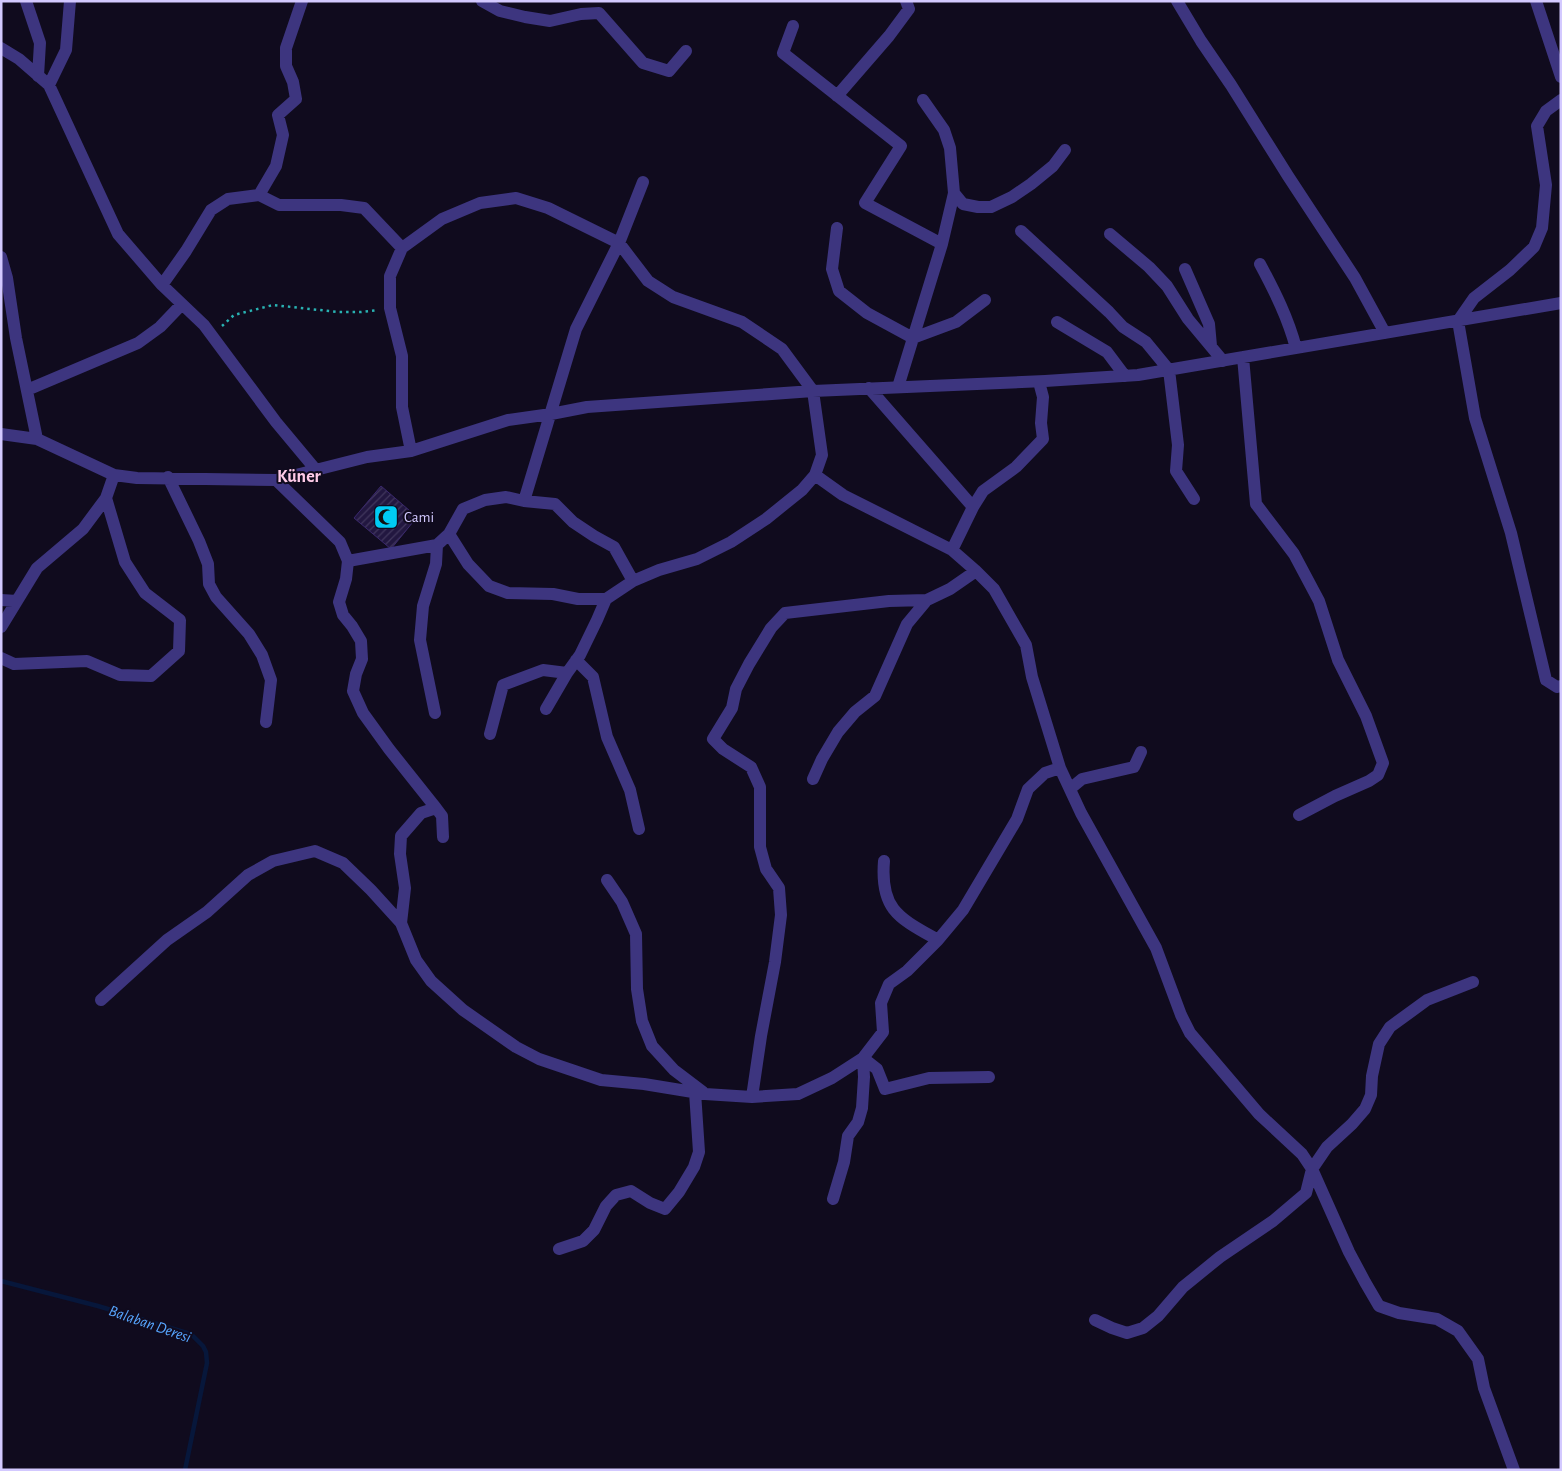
<svg xmlns="http://www.w3.org/2000/svg" width="1562" height="1471" font-family="'Alegreya Sans',sans-serif">
  <style>
    .lines { fill: none; stroke-linecap: round; stroke-linejoin: round }
    .stream { stroke: #07173b; stroke-width: 4.5 }
    .building { fill: url(#building-hatch); stroke: #3a286d }
    .path { stroke: #29b2b2; stroke-width: 2.5; stroke-dasharray: 2.5 4; stroke-linecap: butt }
    .minor { stroke: #3d357f; stroke-width: 12 }
    .labels { text-anchor: middle; dominant-baseline: central; stroke-width: 4; stroke-linejoin: round; paint-order: stroke }
    .poi-label { font-size: 15px; fill: #d3c9ff; stroke: #100b1e; text-anchor: start }
    .water-label { font-size: 16px; font-style: italic; fill: #57a6ff; stroke: #100b1e }
    .quarter-label { font-size: 18px; font-weight: bold; fill: #ffcbe8; stroke: #100b1e }
  </style>
  <defs>
    <pattern id="building-hatch" width="6" height="6" patternUnits="userSpaceOnUse" patternTransform="scale(1.25)"><rect width="6" height="6" fill="#221740"/><path d="M-1 1l2-2M0 6l6-6M5 7l2-2" fill="none" stroke="#41375d"/></pattern>
  </defs>
  <rect width="100%" height="100%" fill="#100b1e"/>
  <g class="lines">
    <path class="stream" d="M1,1281L98,1306L187,1333L193,1336L203,1346L206,1352L207,1363L185,1470"/>
  </g>
  <path class="building" d="M381,486L417,517L391,549L354,518Z"/>
  <g class="lines">
    <path class="path" d="M222,326L234,315L273,305L338,312H361L378,310"/>
    <path class="minor" d="M26,1L40,43L38,76
      M482,1L500,11L525,17L550,21L581,14L599,13L643,63L669,71L686,51
      M1177,1L1201,41L1231,85L1288,176L1355,278L1385,333
      M1536,1L1561,77
      M793,26L783,53L901,146L865,203L942,244
      M1,48L19,59L49,85L118,234L162,285L204,325L276,422L316,470
      M49,85L66,50L70,1
      M837,96L889,36L909,9L906,1
      M1561,100L1546,111L1537,126L1546,185L1542,228L1534,247L1510,270L1474,298L1458,321L1475,418L1511,533L1546,680L1557,687L1561,686
      M954,193L963,204L978,207H991L1012,197L1031,184L1053,166L1065,150
      M259,195L276,166L283,135L278,115L296,99L293,82L286,66V48L302,1
      M837,228L832,269L839,291L867,313L913,338L956,322L985,300
      M1021,231L1109,312L1123,327L1146,342L1169,370L1178,445L1176,471L1194,499
      M1110,234L1149,267L1167,286L1188,319L1223,361
      M1,257L7,278L16,338L37,439
      M1260,264C1275,292 1288,318 1296,348
      M1185,269L1209,324L1211,346
      M162,285L186,251L211,210L228,199L259,195L279,205H341L364,208L402,248
      M1057,322L1107,352L1125,376
      M1243,357L1256,504L1294,554L1319,601L1338,660L1366,716L1383,763L1378,775L1369,781L1335,796L1299,815
      M898,387L942,244L954,193L950,148L944,130L923,100
      M869,388L973,507
      M27,390L138,343L160,327L182,304
      M1,434L37,439L114,475L137,478L276,480L367,457L411,451L508,420L551,414L587,407L813,391L1045,381L1138,375L1561,303
      M411,451L402,407V356L390,308V276L402,248L442,219L480,203L516,198L548,208L619,243L648,281L673,297L742,322L782,349L813,391L822,455L815,475L802,490L766,519L731,542L697,559L659,570L633,581L606,599L597,620L580,655L567,673L546,709
      M815,475L843,495L952,550L976,571L994,589L1026,645L1032,677L1060,768L1081,813L1156,948L1181,1015L1190,1033L1259,1114L1302,1154L1312,1169L1349,1252L1365,1282L1379,1306L1399,1313L1437,1319L1458,1331L1478,1359L1484,1388L1514,1470
      M168,477L199,541L208,564L209,584L216,597L249,634L262,655L271,680L266,722
      M276,480L340,542L348,561L346,579L339,602L343,615L352,626L361,641L362,659L356,674L353,691L363,713L389,749L436,808
      M524,501L555,504L573,522L594,536L614,547L633,581
      M449,534L468,564L489,586L508,593L553,594L578,599H606
      M952,550L973,507L983,491L1016,467L1043,439L1041,423L1043,397L1039,382
      M348,561L437,545L449,534L463,509L485,500L506,497L524,501L576,329L619,243L643,182
      M1,600L17,601
      M1,627L37,568L83,529L106,498L114,475
      M1,658L14,664L87,661L120,675L151,676L179,651L180,620L145,593L125,562L106,498
      M576,660L593,677L607,737L630,790L639,829
      M435,713L420,640L423,606L436,564L437,545
      M490,734L503,685L543,670L567,673
      M813,779L822,759L838,732L855,712L875,696L907,624L927,600
      M1070,789L1082,779L1134,767L1141,752
      M884,861C880,910 899,918 938,940
      M607,880L622,902L636,934L637,989L642,1021L652,1046L674,1070L703,1092
      M401,923L405,888L400,854L401,836L421,813L436,808L442,816L443,837
      M101,1000L167,940L207,912L248,875L273,861L315,851L343,863L371,890L401,923L416,960L431,981L463,1010L516,1047L539,1059L601,1080L644,1084L705,1094L752,1097L798,1094L832,1078L863,1058L883,1032L881,1003L889,984L907,971L938,940L963,910L1017,819L1028,789L1045,773L1060,768
      M863,1058L877,1069L885,1089L929,1078L989,1077
      M752,1097L761,1036L775,962L781,915L779,888L766,869L760,847V787L751,767L723,749L713,739L732,708L736,689L749,664L771,628L785,613L889,601L927,600L950,589L976,571
      M833,1199L844,1162L848,1136L858,1122L862,1108L864,1077L863,1058
      M559,1249L583,1241L594,1230L606,1206L616,1195L631,1191L650,1203L665,1209L679,1192L694,1167L699,1152L695,1092
      M1095,1320L1112,1328L1127,1333L1143,1328L1158,1316L1183,1287L1220,1257L1273,1221L1306,1193L1312,1169L1327,1147L1352,1124L1365,1109L1371,1095L1372,1076L1379,1044L1390,1027L1427,1000L1473,982"/>
  </g>
  <defs>
    <symbol id="mosque-square" viewBox="-11 -11 22 22"><rect x="-9" y="-9" width="18" height="18" rx="4" fill="#00cbf4" stroke="#100b1e"/><path d="M3.5-4.9A6 6 0 1 0 3.5 4.9A5 5 0 1 1 3.5-4.9Z" fill="#111"/></symbol>
  </defs>
  <g fill-rule="evenodd">
    <use href="#mosque-square" x="372" y="503" width="28" height="28"/>
  </g>
  <g class="labels">
    <g class="poi-label">
      <text x="404" y="517">Cami</text>
    </g>
    <g class="water-label">
      <text transform="translate(150 1324) rotate(19)">Balaban Deresi</text>
    </g>
    <g class="quarter-label">
      <text x="299" y="477">Küner</text>
    </g>
  </g>
  <rect width="1562" height="1471" fill="none" stroke="#d3c9ff" stroke-width="5"/>
</svg>
